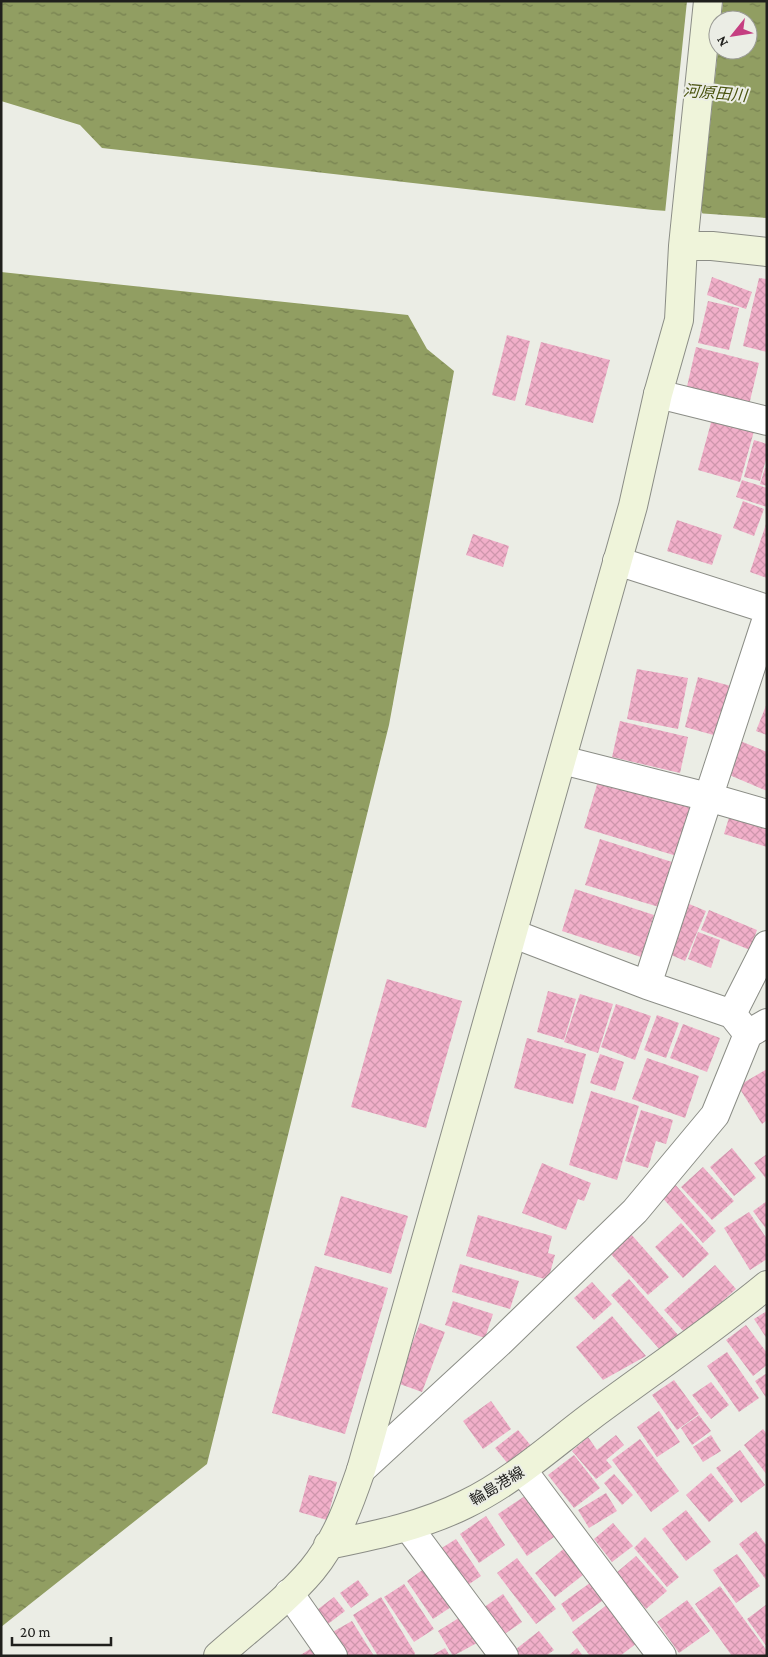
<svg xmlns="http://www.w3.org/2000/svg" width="768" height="1657" font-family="'Crimson Pro','Noto Sans JP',serif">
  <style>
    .water { fill: url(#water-ripples); fill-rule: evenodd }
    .pier { fill: #ebede5 }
    .building { fill: url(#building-cross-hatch) }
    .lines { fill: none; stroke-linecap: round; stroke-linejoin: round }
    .street-casing { stroke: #8b8d86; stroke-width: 30 }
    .secondary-casing { stroke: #8b8d86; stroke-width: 30 }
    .street { stroke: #fff; stroke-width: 28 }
    .secondary { stroke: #eff4da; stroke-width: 28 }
    .labels { text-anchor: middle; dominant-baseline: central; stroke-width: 4; stroke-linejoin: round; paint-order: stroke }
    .street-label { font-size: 15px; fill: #20201d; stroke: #ebede5 }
    .water-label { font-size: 16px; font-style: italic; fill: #4a5410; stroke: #ebede5 }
  </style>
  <defs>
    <pattern id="water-ripples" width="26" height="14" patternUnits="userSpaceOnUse" patternTransform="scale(1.25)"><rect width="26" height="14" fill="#919e62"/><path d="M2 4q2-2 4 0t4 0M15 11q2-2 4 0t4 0" fill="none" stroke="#768050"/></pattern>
    <pattern id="building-cross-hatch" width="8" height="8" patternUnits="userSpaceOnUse" patternTransform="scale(1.25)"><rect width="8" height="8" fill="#f1afc9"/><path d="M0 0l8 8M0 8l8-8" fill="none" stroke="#ce96ac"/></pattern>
  </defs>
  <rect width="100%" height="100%" fill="#ebede5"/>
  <path class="water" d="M1,1H767V218L653,210L102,148L80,125L1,101ZM718,20H748V50H718Z
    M1,272L408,315L427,349L454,371L389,725L207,1464L1,1627Z"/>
  <path class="pier" d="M687,1H723L721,20H718V50L701,210L703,215L665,213Z"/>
  <path class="building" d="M712,277L752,292L746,309L707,295Z
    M759,278L767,279V352L743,346Z
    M708,301L739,308L729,350L698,343Z
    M507,335L530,341L515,401L492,395Z
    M541,342L610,360L593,423L525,405Z
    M696,347L759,363L749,405L686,391Z
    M712,419L754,431L740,482L698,470Z
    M754,440L767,444V456L760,481L744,477Z
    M765,468H767V486L760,484Z
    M742,480L767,488V507L736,497Z
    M743,501L764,509L754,536L733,528Z
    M677,520L722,535L712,565L667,551Z
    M767,521V578L750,572Z
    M473,534L509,546L503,567L466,555Z
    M637,669L688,678L678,729L627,719Z
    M698,677L738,688L724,738L685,727Z
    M767,703V735L756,731Z
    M620,721L688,737L680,773L612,757Z
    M733,738L767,752V791L720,771Z
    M599,778L695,807L680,857L584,828Z
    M731,811L767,822V847L724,834Z
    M600,839L672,862L659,907L585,885Z
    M575,889L654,915L641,957L562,931Z
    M682,901L706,911L685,961L662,951Z
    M709,910L757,930L750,950L701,930Z
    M698,932L720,940L711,968L688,959Z
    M387,979L462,1001L426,1128L351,1107Z
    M548,991L576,999L564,1040L537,1032Z
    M580,994L613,1004L598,1053L564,1042Z
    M616,1004L651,1016L635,1060L601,1047Z
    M657,1015L679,1023L666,1058L644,1050Z
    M683,1024L720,1038L707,1072L670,1058Z
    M527,1038L586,1054L573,1104L514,1088Z
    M600,1054L624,1062L615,1091L590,1083Z
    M647,1058L699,1076L685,1118L632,1099Z
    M767,1069V1120L762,1124L738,1086Z
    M591,1091L639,1106L617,1180L569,1165Z
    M641,1110L673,1120L666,1144L656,1141L648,1168L625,1161Z
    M732,1148L756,1178L734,1196L710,1167Z
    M767,1154V1180L754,1163Z
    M542,1163L591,1183L584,1201L578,1199L566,1230L522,1213Z
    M703,1167L734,1201L712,1220L681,1187Z
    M673,1182L716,1231L703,1243L659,1194Z
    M341,1196L408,1216L391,1274L324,1255Z
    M767,1201V1230L753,1211Z
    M749,1212L767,1239V1259L750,1270L724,1228Z
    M478,1215L552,1236L548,1253L555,1255L548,1280L466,1256Z
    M681,1223L709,1254L683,1278L655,1247Z
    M630,1233L669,1277L648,1295L609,1252Z
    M460,1264L519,1281L510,1309L452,1292Z
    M715,1265L736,1289L686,1334L664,1310Z
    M315,1266L388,1288L345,1434L272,1413Z
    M629,1279L679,1336L661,1351L611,1295Z
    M592,1282L612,1304L594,1320L574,1298Z
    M453,1301L493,1314L485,1338L445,1325Z
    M767,1311V1339L754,1319Z
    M612,1316L646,1356L603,1380L576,1347Z
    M420,1323L445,1332L422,1392L397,1383Z
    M746,1325L767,1353V1365L753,1376L726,1340Z
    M727,1352L759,1398L739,1412L707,1366Z
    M767,1373V1399L755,1381Z
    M674,1380L699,1414L677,1430L652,1395Z
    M711,1382L729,1405L711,1419L692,1395Z
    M491,1401L511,1429L483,1449L463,1421Z
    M659,1411L680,1442L657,1457L637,1427Z
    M699,1415L711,1431L692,1445L681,1428Z
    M763,1429L767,1434V1475L744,1445Z
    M518,1430L537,1453L514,1471L495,1448Z
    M616,1435L624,1445L606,1460L612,1467L596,1479L572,1451L588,1437L597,1450Z
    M711,1435L721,1451L703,1462L693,1447Z
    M640,1439L679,1491L651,1512L612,1460Z
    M740,1450L765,1485L741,1503L716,1468Z
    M574,1455L600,1488L574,1508L548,1475Z
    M711,1473L734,1501L709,1522L686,1495Z
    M614,1474L633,1495L622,1505L604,1483Z
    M309,1475L337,1482L327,1520L299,1512Z
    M606,1493L617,1511L589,1528L578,1510Z
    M528,1494L557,1535L527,1556L498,1514Z
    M686,1510L711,1542L686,1561L662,1529Z
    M486,1516L505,1545L479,1563L460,1534Z
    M613,1523L633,1546L612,1562L594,1539Z
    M756,1531L767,1546V1581L739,1544Z
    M645,1537L679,1577L667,1587L634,1548Z
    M456,1539L481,1576L462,1589L437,1551Z
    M567,1546L588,1571L555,1597L535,1573Z
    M737,1554L760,1586L736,1603L713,1570Z
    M636,1556L667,1591L646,1609L616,1573Z
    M517,1558L556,1609L536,1624L497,1573Z
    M428,1566L454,1605L433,1619L407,1581Z
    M358,1580L369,1595L351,1608L340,1593Z
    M594,1580L606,1598L573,1622L561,1604Z
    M404,1584L434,1629L414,1642L384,1597Z
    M720,1586L767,1651V1656H732L695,1604Z
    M503,1594L522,1622L499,1638L480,1610Z
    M334,1597L345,1611L328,1624L317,1610Z
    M381,1597L415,1653L414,1656H378L353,1615Z
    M687,1600L710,1631L679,1653L657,1622Z
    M608,1604L637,1643L620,1656H590L572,1632Z
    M767,1604V1647L747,1619Z
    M470,1611L486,1638L453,1656L438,1631Z
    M352,1621L374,1656H343L329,1634Z
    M539,1631L554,1650L546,1656H514L511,1653Z
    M318,1644L326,1656H299Z
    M445,1648L450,1656H431Z
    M577,1648L583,1656H568Z"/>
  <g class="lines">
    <defs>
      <path id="street" d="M658,394L767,421
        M617,561L767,609
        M562,760L708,797L767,814
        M514,934L647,985L732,1014L748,1034
        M647,985L767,618
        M732,1014L767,945
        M361,1470L501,1341L635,1211L715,1115L748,1034L767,1023
        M523,1471L662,1656
        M409,1528L504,1656
        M289,1593L333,1656"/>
      <path id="secondary" d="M683,246H712L767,252
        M328,1545C376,1535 422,1526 466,1504C513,1481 549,1448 590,1417C649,1373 710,1332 767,1285
        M218,1656C249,1628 285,1602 312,1570C336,1541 349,1505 361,1470L633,506L658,394L679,320L683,246L708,1"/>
    </defs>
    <use href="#street" class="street-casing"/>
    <use href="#secondary" class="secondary-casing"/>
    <use href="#street" class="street"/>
    <use href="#secondary" class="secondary"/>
  </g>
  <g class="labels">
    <g class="street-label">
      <text transform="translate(497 1486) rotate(-31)">輪島港線</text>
    </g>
    <g class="water-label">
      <text transform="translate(715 93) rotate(5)">河原田川</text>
    </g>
  </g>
  <rect width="768" height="1657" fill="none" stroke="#20201d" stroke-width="5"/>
  <g transform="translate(733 35) rotate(240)"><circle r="24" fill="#ebede5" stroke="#9a9b95"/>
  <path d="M0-4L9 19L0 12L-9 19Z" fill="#c53f81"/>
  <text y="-8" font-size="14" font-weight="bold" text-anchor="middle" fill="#20201d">N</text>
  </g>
  <path d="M12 1637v8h99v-8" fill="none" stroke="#20201d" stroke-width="2.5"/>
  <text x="20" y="1637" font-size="15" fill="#20201d" stroke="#ebede5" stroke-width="4" paint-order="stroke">20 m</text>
</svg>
